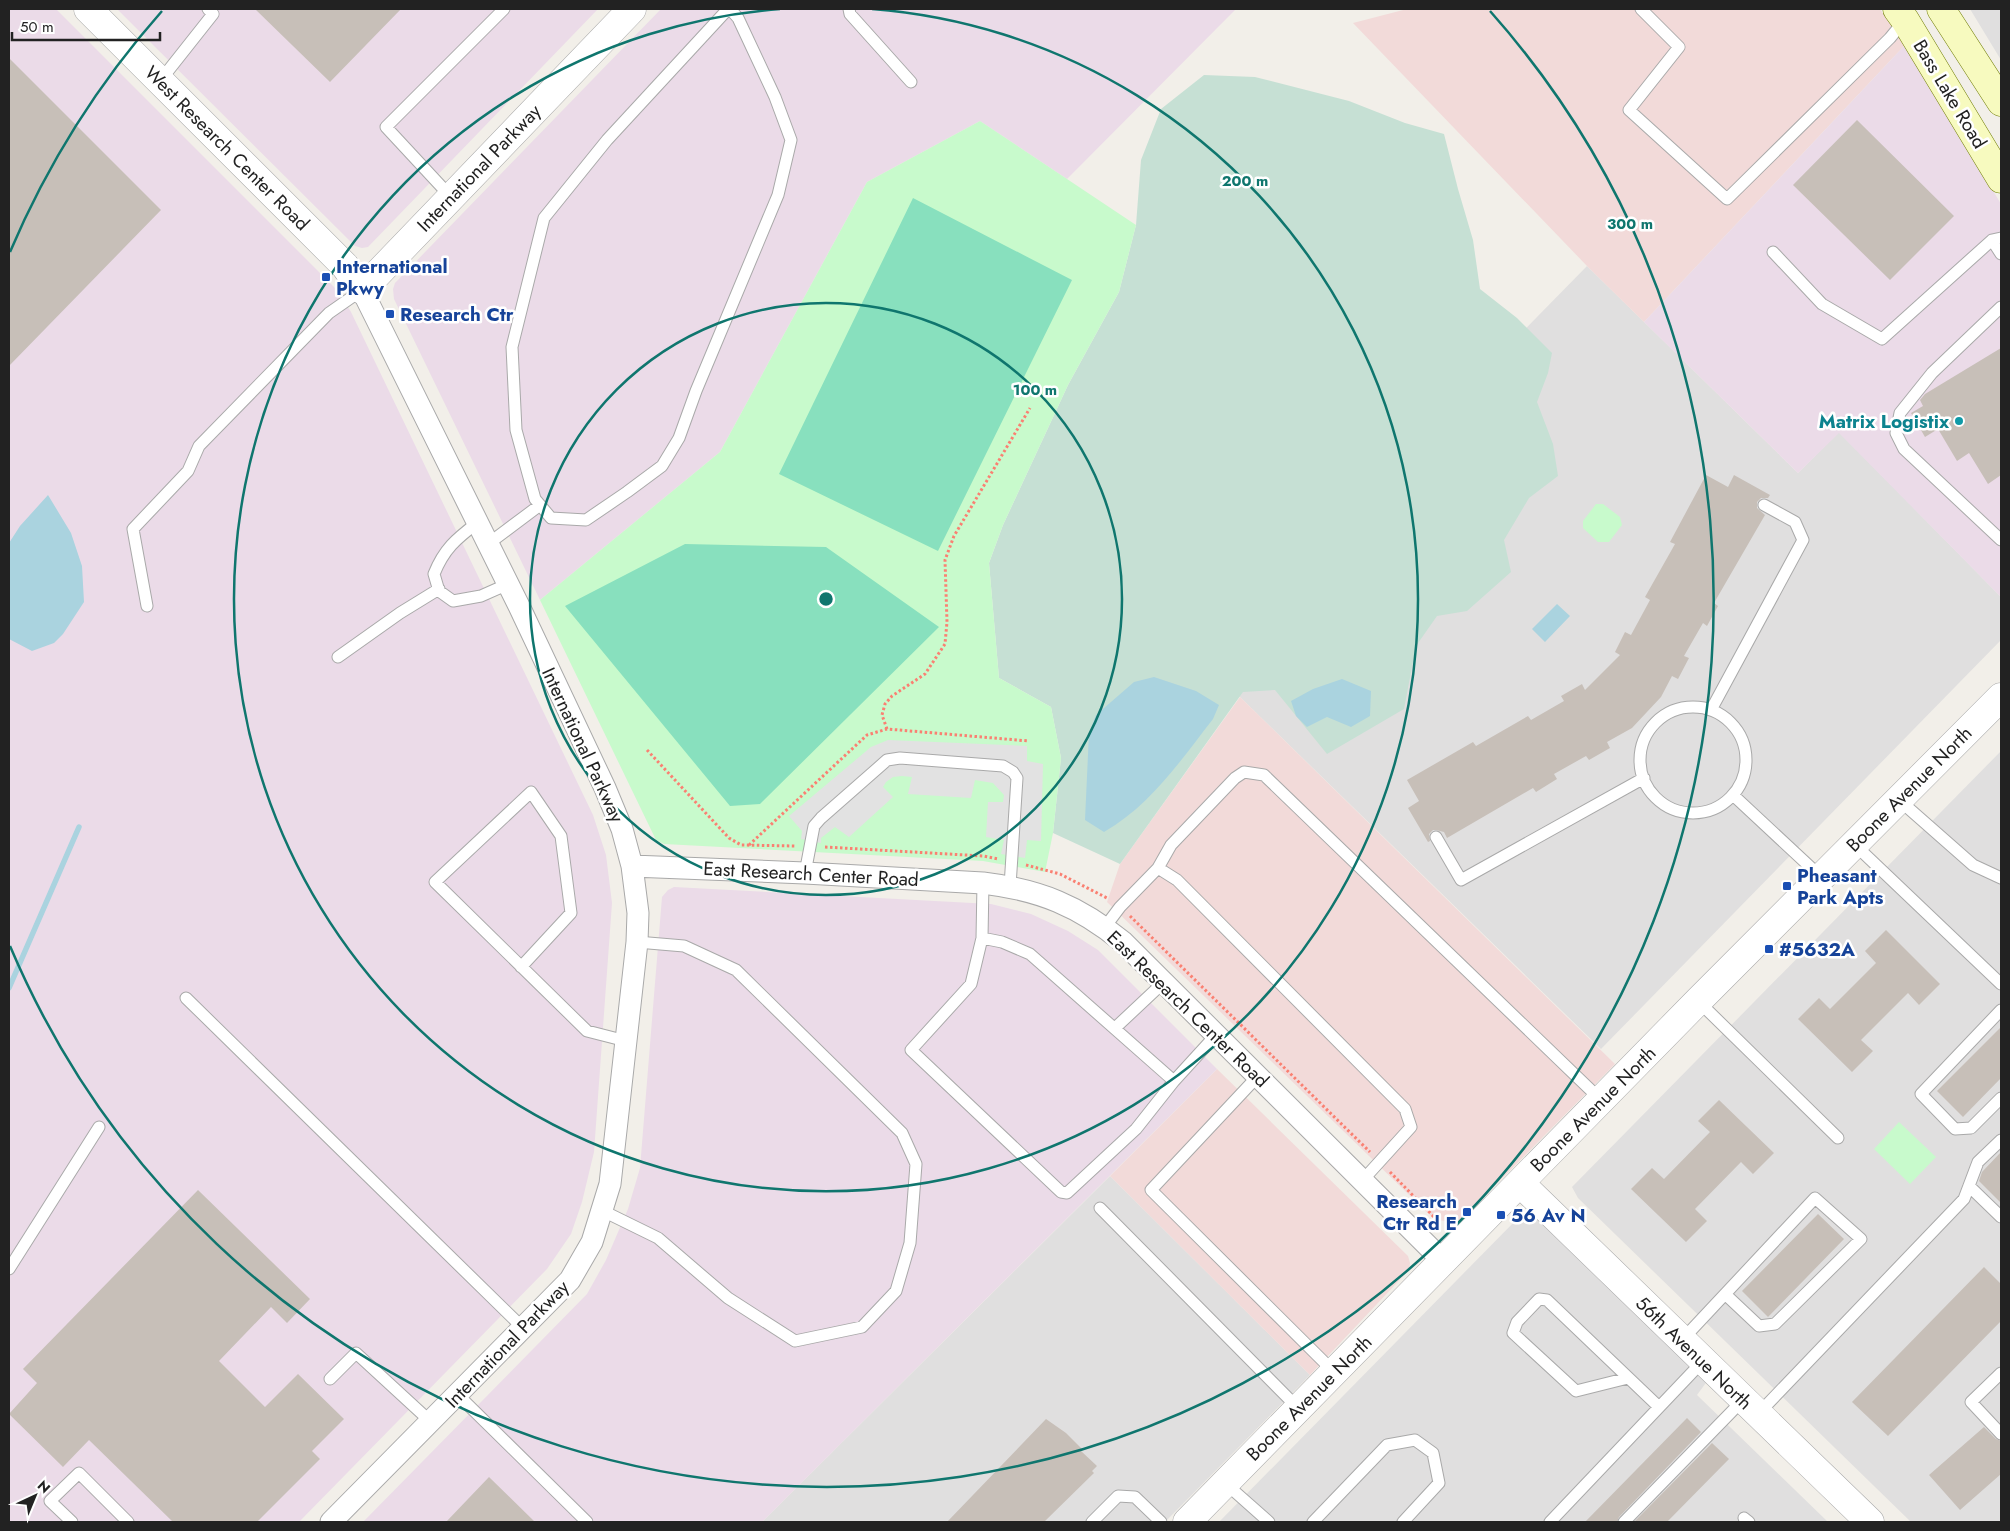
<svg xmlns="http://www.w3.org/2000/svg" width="2010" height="1531" font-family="Jost,sans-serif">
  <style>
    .residential { fill: #e0dfdf }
    .commercial { fill: #f2dad9 }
    .industrial { fill: #ebdbe8 }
    .wetland { fill: #c6e0d4 }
    .park { fill: #c8facc }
    .pitch { fill: #88e0be }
    .parking { fill: #e2e2e2 }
    .water { fill: #aad3df }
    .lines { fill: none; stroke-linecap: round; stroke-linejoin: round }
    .stream { stroke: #aad3df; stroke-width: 5.5 }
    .building { fill: #c7bfb8 }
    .service-casing { stroke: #a9a9a9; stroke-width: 13 }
    .minor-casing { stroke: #a9a9a9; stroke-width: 23 }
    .tertiary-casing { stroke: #a9a9a9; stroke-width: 29 }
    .secondary-casing { stroke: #707d05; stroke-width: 29 }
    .path { stroke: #fa8072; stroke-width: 3; stroke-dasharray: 2.5 2.5; stroke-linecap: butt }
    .service { stroke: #fff; stroke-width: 11 }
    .minor { stroke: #fff; stroke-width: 21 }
    .tertiary { stroke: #fff; stroke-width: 28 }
    .secondary { stroke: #f7fabf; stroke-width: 28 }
    .ring { fill: none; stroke: #0f766e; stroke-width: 2.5 }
    .transit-dot { fill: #1a4fb4; stroke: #fff; stroke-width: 2 }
    .culture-dot { fill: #0f9aa8; stroke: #fff; stroke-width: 2 }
    .labels { text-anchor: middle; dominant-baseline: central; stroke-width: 5; stroke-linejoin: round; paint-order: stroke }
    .street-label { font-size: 19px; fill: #222; stroke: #fff }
    .transit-label { font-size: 19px; font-weight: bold; fill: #164399; stroke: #fff; text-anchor: start }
    .culture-label { font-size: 19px; font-weight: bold; fill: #0d838f; stroke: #fff; text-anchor: end }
    .centre { fill: #0f766e; stroke: #fff; stroke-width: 2.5 }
    .ring-label { font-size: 15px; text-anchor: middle; font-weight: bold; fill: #0f766e; stroke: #fff; stroke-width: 5; stroke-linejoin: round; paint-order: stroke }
  </style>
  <rect width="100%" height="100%" fill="#f2efe9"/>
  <path class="residential" d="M1970,9H2001V60Z
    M1587,266L1798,473L1839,432L2001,597V640L1601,1049L1201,659Z
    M2001,751V1522H1911L1578,1198L1572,1187Z
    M1110,1176L1310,1375L1165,1522H762Z
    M1531,1217L1541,1220L1708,1380L1697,1395L1828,1522H1219L1517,1219Z"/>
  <path class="commercial" d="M1407,9H1880L1905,45L1644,322L1587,266L1353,23Z
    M1240,697L1615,1064L1459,1222L1435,1220L1107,902L1120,864Z
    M1217,1069L1408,1256L1410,1263L1409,1270L1310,1375L1110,1176Z"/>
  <path class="industrial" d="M9,9H56L338,291L351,312L593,815L606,855L612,903L594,1152L582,1202L571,1234L547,1269L299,1522H9Z
    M117,9H598L368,247L362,248L355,246Z
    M661,9H1236L1067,179L980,121L867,182L720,452L540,600L394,299L393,289L395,283Z
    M1905,45L2001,204V597L1839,433L1798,473L1644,322Z
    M674,887L991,904L1031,914L1068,931L1098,950L1217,1069L762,1522H363L587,1294L606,1260L628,1209L640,1168L662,897L668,890Z"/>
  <path class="wetland" d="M1204,75L1255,77L1349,101L1405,123L1444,134L1458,189L1473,240L1480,289L1517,318L1552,353L1548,373L1537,402L1553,444L1558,476L1529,498L1504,540L1511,572L1467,611L1437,616L1416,646L1404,709L1327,754L1275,690L1243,692L1120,864L1053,833L1061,758L1051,707L999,678L989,563L1003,525L1068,385L1119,292L1136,225L1141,160L1161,109Z"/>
  <path class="park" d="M980,121L1136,225L1119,292L1068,385L1003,525L989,563L999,678L1051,707L1061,758L1053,833L1045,872L983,861L664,844L656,840L540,600L720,452L867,182Z
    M1596,504H1603L1620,517L1622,525L1609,542H1598L1583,528V521Z
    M1899,1122L1936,1157L1910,1184L1874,1149Z"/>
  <path class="pitch" d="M913,198L1072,280L938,551L779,474Z
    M685,544L826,547L939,627L760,804L730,806L565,606Z"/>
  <path class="parking" d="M888,740L1027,746V761L1043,764L1041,841L1027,840L1025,858L1001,854L1004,840L986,837L988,802H1003L1004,795L993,783L975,780L971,798L908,794L912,777L902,776L893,777L886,782L883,787L893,797L849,837L835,827L821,838V843L801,839L802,831L789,816L871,747Z"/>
  <path class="water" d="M48,495L71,533L82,566L84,602L63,634L54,643L32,651L9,639V543L20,526Z
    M1557,604L1570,616L1545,642L1532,629Z
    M1154,677L1196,691L1219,705L1213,719C1180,761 1151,805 1104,832L1085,820L1089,733L1096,715L1134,682Z
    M1342,679L1371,691L1370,716L1351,727L1327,717L1307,727L1296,716L1291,701L1313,689Z"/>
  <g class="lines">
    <path class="stream" d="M9,988L79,827"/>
  </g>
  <path class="building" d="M255,9H401L330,82Z
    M9,58L161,210L9,366Z
    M1857,120L1954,216L1890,280L1793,185Z
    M2001,348V475L1988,484L1969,453L1957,461L1938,429L1925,437L1911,413L1923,406L1920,400L1925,394Z
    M1706,475L1728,487L1734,475L1770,495L1768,498H1761L1757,502V508L1765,515L1714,603L1718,606L1707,626L1703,623L1684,656L1689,658L1678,679L1672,676L1661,697L1632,728L1607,742L1610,748L1589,760L1586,756L1554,774L1557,779L1536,792L1533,788L1447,838L1444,832L1436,830H1433L1429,834L1430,841L1428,842L1408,808L1419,801L1407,780L1473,742L1476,746L1528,716L1531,720L1564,701L1561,696L1582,684L1585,690L1620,655L1615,652L1625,632L1631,635L1650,600L1645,597L1675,544L1670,542Z
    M1886,930L1940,984L1919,1005L1908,993L1861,1040L1873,1051L1852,1072L1798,1019L1819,998L1830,1009L1876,963L1865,951Z
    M2001,1027V1078L1963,1117L1937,1091Z
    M1719,1100L1774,1153L1753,1174L1741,1162L1695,1209L1707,1221L1686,1242L1631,1189L1652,1168L1664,1179L1710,1132L1698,1121Z
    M2001,1152V1203L1979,1181L1982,1172Z
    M198,1190L310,1299L287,1323L271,1307L219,1361L265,1407L298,1374L344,1419L312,1451L320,1459L257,1522H173L89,1440L63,1467L9,1414L37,1383L23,1369Z
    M1818,1214L1844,1239L1768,1317L1742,1291Z
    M1984,1267L2001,1284V1321L1888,1436L1852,1402Z
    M1687,1418L1701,1432L1619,1517L1617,1522H1585Z
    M1046,1419L1066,1433L1083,1450L1081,1451L1097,1466L1092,1471L1094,1473L1044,1522H947Z
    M1984,1427L1996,1439L2001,1441V1474L1960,1510L1929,1475Z
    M1712,1443L1729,1459L1667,1522H1634Z
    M489,1477L535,1522H446Z"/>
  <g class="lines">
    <defs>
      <path id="service" d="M728,9L607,140L544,218L512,347L516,430L535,499L551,518L586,520L627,492L662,466L679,438L696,391L778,195L791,140L775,97L738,18L730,9
        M849,9L850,14L911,82
        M1641,9L1679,47L1629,110L1727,199L1890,38L1904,21
        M160,81L213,14L208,9
        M451,197L386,127L504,9
        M1992,240L2001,254
        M1773,252L1822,304L1882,339L1992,240L2001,238
        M2001,307L1932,373L1900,413L1896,433L1904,449L2001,540
        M477,523C456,539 444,549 434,574L439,591L453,601L481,596L508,584
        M488,544L540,505
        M147,606L133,529L188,471L199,446L329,313L362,290
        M338,657L400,613L439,589
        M1640 760a53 53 0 1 1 106 0a53 53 0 1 1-106 0Z
        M1711,710L1803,540L1795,522L1764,505
        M1733,795L1821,877
        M1898,799L1973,865L2001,878
        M1436,837L1461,880L1644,778
        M1854,844L2001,984
        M1158,868L1171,845L1235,778L1244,772L1264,775L1601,1100
        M805,873L814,826L821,818L887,760L900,758L1003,766L1013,772L1017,778L1010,886
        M983,883L982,938L1002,942L1030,954L1174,1081L1216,1035
        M1105,927L1120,907L1158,868L1177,880L1405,1109L1411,1127L1362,1181
        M982,938L971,984L911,1050L1061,1192L1067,1193L1136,1129L1174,1081
        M521,967L571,913L561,836L531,792L435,882L587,1031L626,1041
        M186,998L523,1328
        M1698,1001L1838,1138
        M2001,1010L1921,1094L1955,1129L1971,1128L2001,1098
        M1115,1028L1164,982
        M1257,1077L1151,1190L1324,1362L1333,1375
        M1969,1186L2001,1217
        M1100,1208L1298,1408
        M603,1211L658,1238L728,1298L795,1341L862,1327L896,1291L910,1243L916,1164L902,1133L736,970L684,946L637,942
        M9,1269L99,1127
        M1682,1340L1815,1198L1861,1239L1775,1324L1759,1326L1725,1294
        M2001,1373L1971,1402L2001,1434
        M1628,1378L1576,1391L1513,1333L1517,1322L1539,1299L1547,1300L1659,1407
        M330,1379L356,1353L431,1422
        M458,1395L587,1522
        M1758,1414L1964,1199L1978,1162L2001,1140
        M1225,1483L1269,1522
        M1744,1518L1749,1522
        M72,1522L50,1501L79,1473L128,1522
        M1092,1522L1118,1496L1135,1497L1161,1522
        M1313,1522L1387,1445L1415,1440L1433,1453L1439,1483L1403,1522
        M1550,1522L1703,1361
        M1624,1522L1743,1400"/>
      <path id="minor" d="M632,866L805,873L983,883C1040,890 1079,906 1123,942L1443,1261
        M331,1522L570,1280L592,1242L610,1184L637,942L638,913L632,866L622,829L605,788L519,606L362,290"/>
      <path id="tertiary" d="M88,9L345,266L362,290L632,9
        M1520,1183L1870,1522
        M1187,1522L1698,1001L2001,697"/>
      <path id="secondary" d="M1897,9L1905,20L2001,179
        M1941,9L2001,102"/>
    </defs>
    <use href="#service" class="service-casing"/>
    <use href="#minor" class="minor-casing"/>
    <use href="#tertiary" class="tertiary-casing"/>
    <use href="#secondary" class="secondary-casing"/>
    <path class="path" d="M887,729L882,715L885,704L892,696L925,674L945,644L947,622L945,560L954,536L1030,408
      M647,750L729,838L741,845L796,846
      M749,845L867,735L887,729L1029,741
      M825,847L983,856L998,859
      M1026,865L1060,874L1107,898
      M1130,916L1370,1152
      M1390,1172L1439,1222"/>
    <use href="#service" class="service"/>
    <use href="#minor" class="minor"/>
    <use href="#tertiary" class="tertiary"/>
    <use href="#secondary" class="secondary"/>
  </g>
  <g class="ring">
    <circle cx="826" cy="599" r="296"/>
    <path d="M872 9A592 592 0 1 1 780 9"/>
    <path d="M10 252A887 887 0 0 1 162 11M1490 11A887 887 0 1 1 10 946"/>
  </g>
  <g class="transit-dot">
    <rect x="321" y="272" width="10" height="10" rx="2.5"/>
    <rect x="385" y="309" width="10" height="10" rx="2.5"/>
    <rect x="1782" y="881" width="10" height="10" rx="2.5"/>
    <rect x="1764" y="944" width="10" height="10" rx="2.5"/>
    <rect x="1462" y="1207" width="10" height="10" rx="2.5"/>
    <rect x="1496" y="1210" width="10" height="10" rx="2.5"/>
  </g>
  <circle class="culture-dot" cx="1959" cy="421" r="5"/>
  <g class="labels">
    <g class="street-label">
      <text transform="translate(1950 94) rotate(59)">Bass Lake Road</text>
      <text transform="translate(227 148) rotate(45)">West Research Center Road</text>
      <text transform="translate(479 168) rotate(-46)">International Parkway</text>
      <text transform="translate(583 745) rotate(65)">International Parkway</text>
      <text transform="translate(1909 789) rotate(-45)">Boone Avenue North</text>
      <text transform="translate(811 874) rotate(3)">East Research Center Road</text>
      <text transform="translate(1188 1009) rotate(44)">East Research Center Road</text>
      <text transform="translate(1593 1109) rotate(-45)">Boone Avenue North</text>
      <text transform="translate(507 1344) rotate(-46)">International Parkway</text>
      <text transform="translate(1694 1353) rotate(44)">56th Avenue North</text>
      <text transform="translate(1309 1398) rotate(-45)">Boone Avenue North</text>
    </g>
    <g class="transit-label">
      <text x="336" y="266">International<tspan x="336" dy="22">Pkwy</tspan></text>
      <text x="400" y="314">Research Ctr</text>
      <text x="1797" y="875">Pheasant<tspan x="1797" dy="22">Park Apts</tspan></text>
      <text x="1779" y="949">#5632A</text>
      <text x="1457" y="1201" text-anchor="end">Research<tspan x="1457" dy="22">Ctr Rd E</tspan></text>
      <text x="1511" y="1215">56 Av N</text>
    </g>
    <g class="culture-label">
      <text x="1949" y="421">Matrix Logistix</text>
    </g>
  </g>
  <circle cx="826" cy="599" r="8" class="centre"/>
  <g class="ring-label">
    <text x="1245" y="186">200 m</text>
    <text x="1630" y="229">300 m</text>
    <text x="1035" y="395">100 m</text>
  </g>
  <rect width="2010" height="1531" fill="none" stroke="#222222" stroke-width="20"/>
  <g transform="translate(35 1496) rotate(44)" stroke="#ffffff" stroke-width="4" paint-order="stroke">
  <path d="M0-4L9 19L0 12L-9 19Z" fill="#222222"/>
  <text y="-8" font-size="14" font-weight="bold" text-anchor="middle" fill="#222222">N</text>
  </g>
  <path d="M12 32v8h148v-8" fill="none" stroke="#222222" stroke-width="2.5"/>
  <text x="20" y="32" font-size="15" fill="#222222" stroke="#ffffff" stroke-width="4" paint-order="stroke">50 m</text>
</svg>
